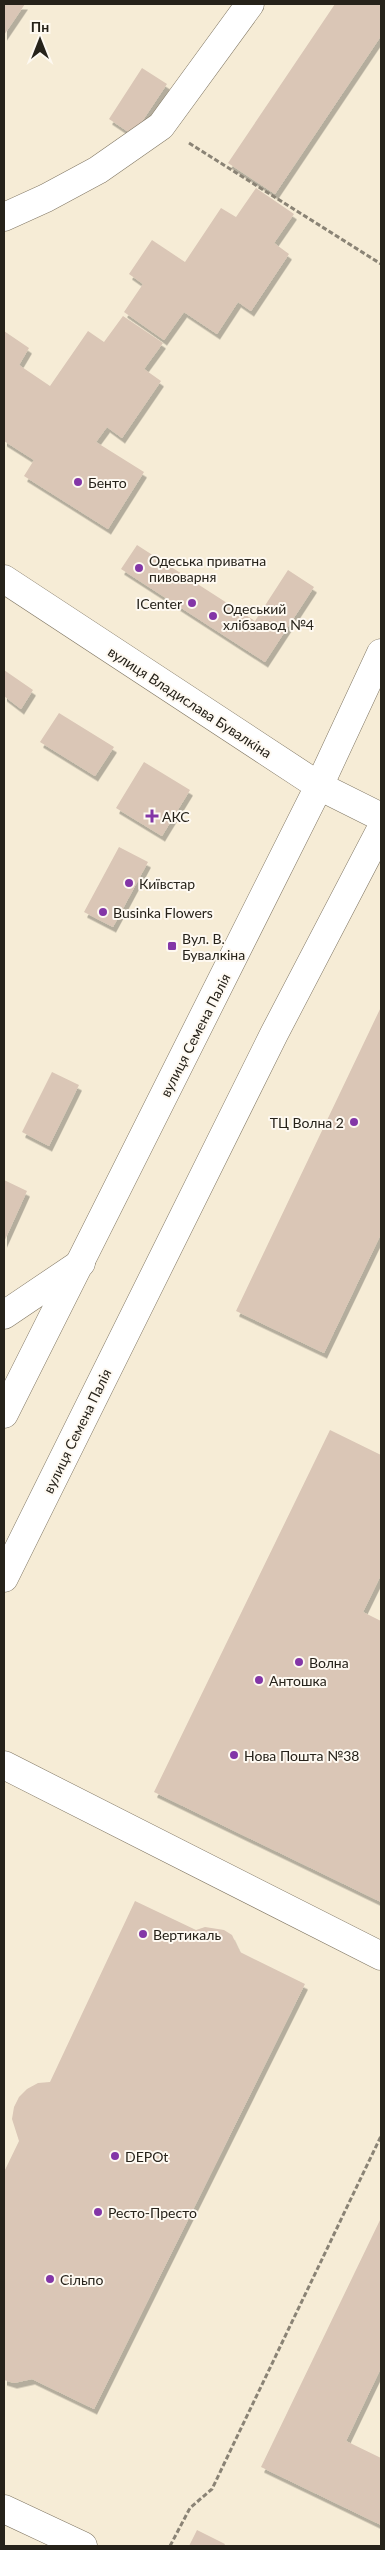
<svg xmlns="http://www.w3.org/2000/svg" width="385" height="2550" font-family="Lato,sans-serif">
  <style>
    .building { fill: #dac6b6; filter: url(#shadow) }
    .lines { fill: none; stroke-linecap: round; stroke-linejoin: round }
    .minor-casing { stroke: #817764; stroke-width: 29 }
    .major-casing { stroke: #817764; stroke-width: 29 }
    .path { stroke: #8a8375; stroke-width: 3; stroke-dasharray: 5 2.5; stroke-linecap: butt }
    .minor { stroke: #fff; stroke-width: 28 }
    .major { stroke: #fff; stroke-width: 28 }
    .poi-dot { fill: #8336a7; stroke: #fef9f1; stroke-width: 2 }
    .labels { text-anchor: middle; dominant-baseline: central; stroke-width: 4; stroke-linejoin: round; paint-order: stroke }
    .poi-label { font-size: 14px; fill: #26221a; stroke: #fef9f1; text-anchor: start }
    .street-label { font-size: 14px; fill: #26221a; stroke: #fef9f1 }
  </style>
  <defs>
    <filter id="shadow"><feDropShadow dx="3" dy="5.5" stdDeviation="0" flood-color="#0004"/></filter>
  </defs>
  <rect width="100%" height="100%" fill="#f6ecd6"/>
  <path class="building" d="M4,4H25L4,35Z
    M335,4H381V36L275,194L228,163Z
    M142,68L167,84L133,135L109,119Z
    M256,188L294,214L274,243L289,254L251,311L238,302L217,334L184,312L164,340L124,312L143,284L129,274L152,240L185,262L221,208L236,217Z
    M123,316L163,343L144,369L161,381L122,438L107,427L96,442L144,472L108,529L24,476L34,460L4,441V331L29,348L19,365L50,386L88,331L104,342Z
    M137,545L255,621L288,570L314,587L265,662L121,569Z
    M4,670L33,690L21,709L4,696Z
    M59,713L114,747L95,776L40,742Z
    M144,762L190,790L162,836L116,808Z
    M119,847L148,862L113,927L84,912Z
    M381,1007V1234L324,1353L236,1311Z
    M52,1072L79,1085L49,1146L22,1132Z
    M4,1180L27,1191L4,1242Z
    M330,1430L381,1455V1575L363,1612L381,1621V1902L154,1792Z
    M135,1901L196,1930L205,1927L224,1930L232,1935L240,1952L305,1984L94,2409L32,2379L14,2383L4,2380V2172L19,2141L12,2119L14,2107L19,2097L27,2089L38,2083L50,2082Z
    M381,2218V2368L346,2441L381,2458V2525L261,2467Z
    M197,2530L225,2544L224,2546H189Z"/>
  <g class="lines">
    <defs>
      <path id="minor" d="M4,217L46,198L98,170L161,126L250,4
        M4,579L319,786L381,817
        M4,1315L81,1263
        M4,1765L381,1956
        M4,2509L83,2546"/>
      <path id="major" d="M4,1414L319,786L381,653
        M4,1578L274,1034L381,829"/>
    </defs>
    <use href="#minor" class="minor-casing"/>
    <use href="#major" class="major-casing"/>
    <path class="path" d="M189,143L381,264
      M170,2546L190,2508L212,2489L381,2136"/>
    <use href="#minor" class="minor"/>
    <use href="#major" class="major"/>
  </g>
  <g class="poi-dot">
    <circle cx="78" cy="482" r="5"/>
    <circle cx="139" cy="568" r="5"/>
    <circle cx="192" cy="603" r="5"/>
    <circle cx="213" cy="616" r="5"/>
    <path d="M149.5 808.5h5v5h5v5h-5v5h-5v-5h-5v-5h5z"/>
    <circle cx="129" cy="883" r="5"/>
    <circle cx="103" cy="912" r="5"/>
    <rect x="167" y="941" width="10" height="10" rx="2.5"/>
    <circle cx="354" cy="1122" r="5"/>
    <circle cx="299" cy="1662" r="5"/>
    <circle cx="259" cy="1680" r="5"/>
    <circle cx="234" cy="1755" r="5"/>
    <circle cx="143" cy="1934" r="5"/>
    <circle cx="115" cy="2156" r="5"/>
    <circle cx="98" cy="2212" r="5"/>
    <circle cx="50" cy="2279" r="5"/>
  </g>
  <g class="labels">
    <g class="poi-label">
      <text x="88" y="482">Бенто</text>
      <text x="149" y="560">Одеська приватна<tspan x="149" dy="16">пивоварня</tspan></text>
      <text x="182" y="603" text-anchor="end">ICenter</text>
      <text x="223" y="608">Одеський<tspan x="223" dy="16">хлібзавод №4</tspan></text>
      <text x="162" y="816">АКС</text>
      <text x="139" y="883">Київстар</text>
      <text x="113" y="912">Businka Flowers</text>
      <text x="182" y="938">Вул. В.<tspan x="182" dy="16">Бувалкіна</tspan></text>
      <text x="344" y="1122" text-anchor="end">ТЦ Волна 2</text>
      <text x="309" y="1662">Волна</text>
      <text x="269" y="1680">Антошка</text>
      <text x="244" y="1755">Нова Пошта №38</text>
      <text x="153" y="1934">Вертикаль</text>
      <text x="125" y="2156">DEPOt</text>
      <text x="108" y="2212">Ресто-Престо</text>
      <text x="60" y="2279">Сільпо</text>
    </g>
    <g class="street-label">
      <text transform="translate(190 702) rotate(33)">вулиця Владислава Бувалкіна</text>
      <text transform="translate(195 1035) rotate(-63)">вулиця Семена Палія</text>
      <text transform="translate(77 1431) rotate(-64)">вулиця Семена Палія</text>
    </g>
  </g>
  <rect width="385" height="2550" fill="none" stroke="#26221a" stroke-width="10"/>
  <g transform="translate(40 40)" stroke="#fef9f1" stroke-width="4" paint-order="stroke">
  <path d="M0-4L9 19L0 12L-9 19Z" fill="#26221a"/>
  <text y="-8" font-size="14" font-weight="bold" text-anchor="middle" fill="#26221a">Пн</text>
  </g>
</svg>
